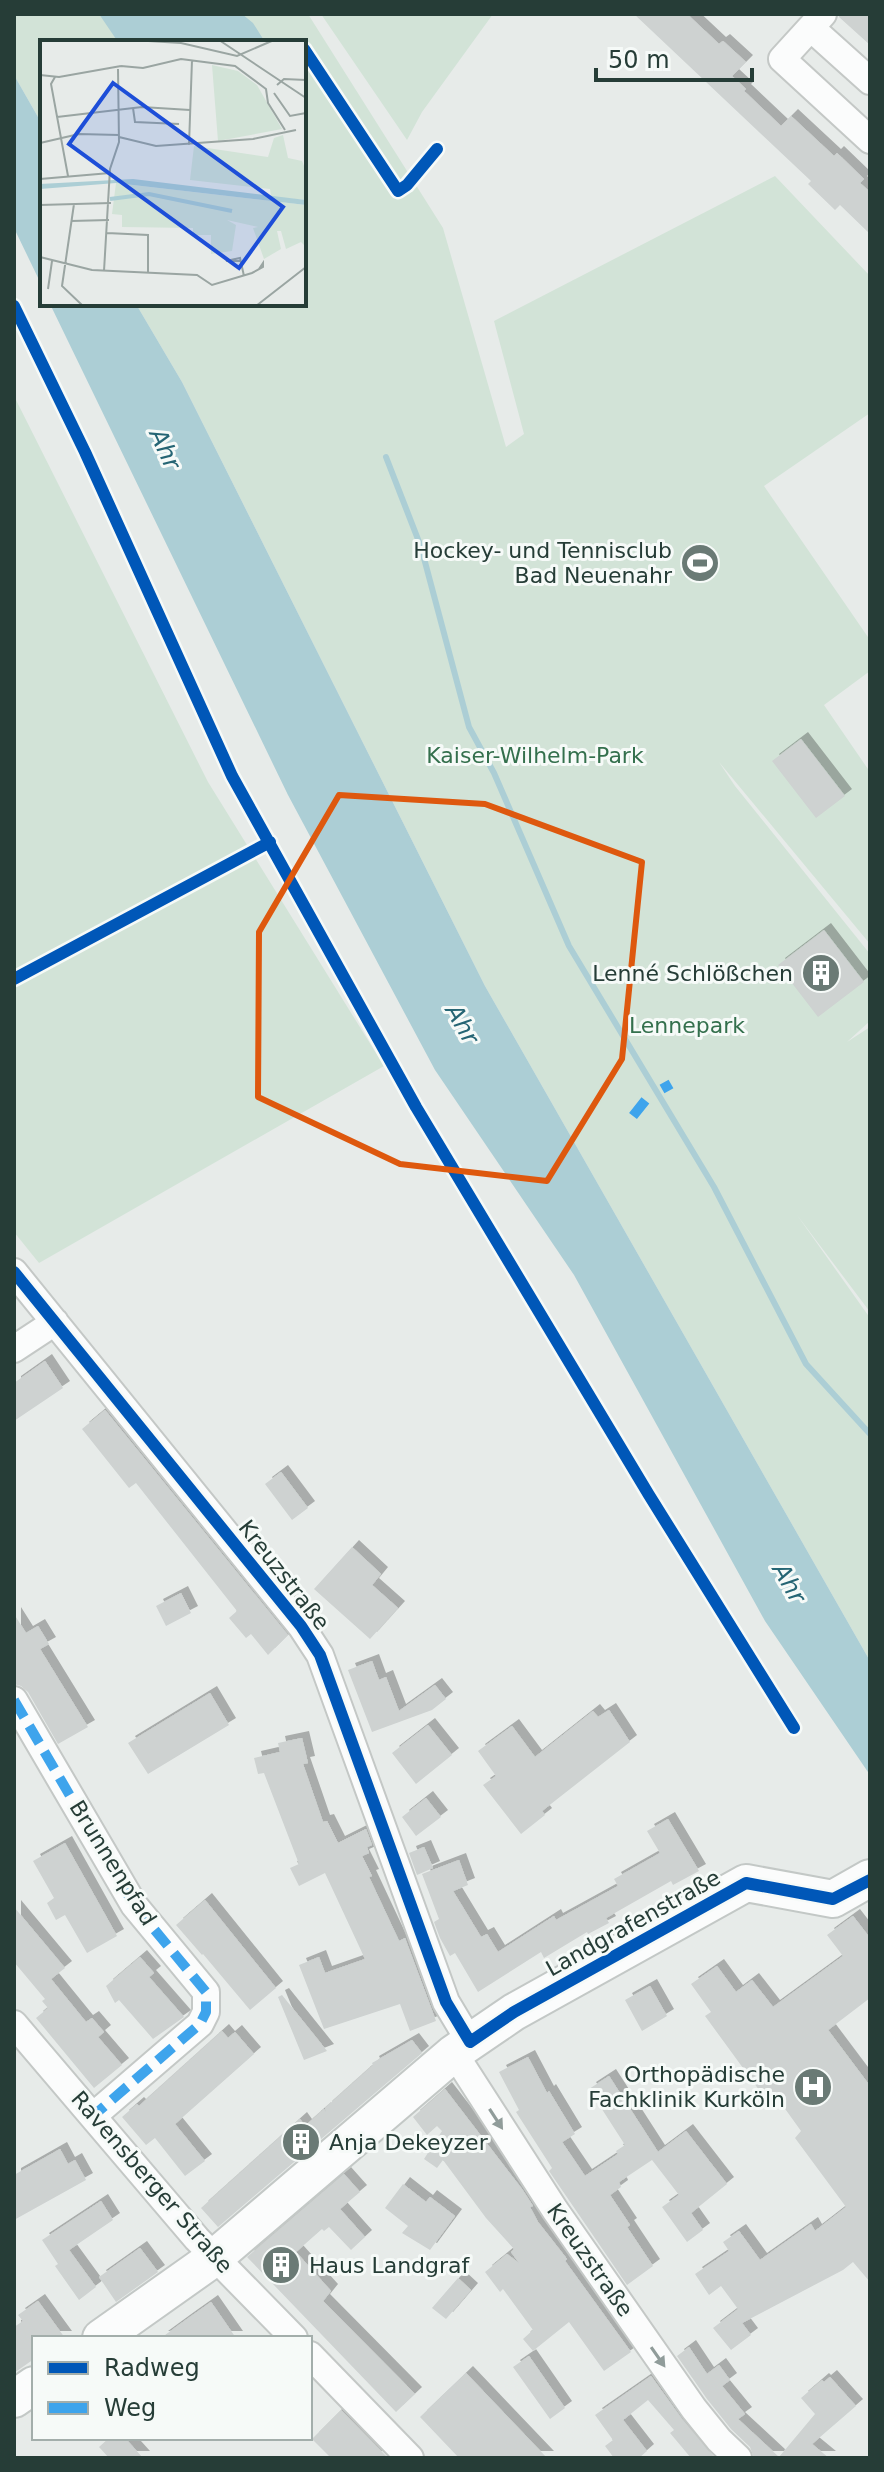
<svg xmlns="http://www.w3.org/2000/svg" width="884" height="2472" font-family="'DejaVu Sans',sans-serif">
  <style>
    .green { fill: #d2e3d7 }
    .water { fill: #acced5 }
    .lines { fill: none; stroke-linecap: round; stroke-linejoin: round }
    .stream { stroke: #acced5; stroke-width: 6 }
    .building { fill: #ced2d1; filter: url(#shadow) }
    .street-casing { stroke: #c4c8c6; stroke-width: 30 }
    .secondary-casing { stroke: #c3c8c6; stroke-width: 40 }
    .street { stroke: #fbfcfc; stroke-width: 26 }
    .secondary { stroke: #fbfcfc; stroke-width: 36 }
    .quiet { stroke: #3ea4ec; stroke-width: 10; stroke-dasharray: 20 10; stroke-linecap: butt }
    .cycleway-casing { stroke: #f6faf8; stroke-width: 17 }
    .cycleway { stroke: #0057b8; stroke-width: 12 }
    .oneway { fill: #909c9a }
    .marked { fill: none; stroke: #de580e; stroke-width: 6; stroke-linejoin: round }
    .labels { text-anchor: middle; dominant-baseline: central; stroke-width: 6; stroke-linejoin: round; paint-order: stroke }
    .poi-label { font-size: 22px; fill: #263d37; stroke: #f6faf8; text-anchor: end }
    .park-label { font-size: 22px; fill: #34704d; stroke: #f6faf8 }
    .street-label { font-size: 22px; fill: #263d37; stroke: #f6faf8 }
    .water-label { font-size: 24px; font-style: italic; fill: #256574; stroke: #f6faf8 }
    .inset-river { fill: none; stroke: #acced5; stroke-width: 4 }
    .inset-road { fill: none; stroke: #9aa5a2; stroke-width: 2 }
    .view { fill: #1d4ed8; fill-opacity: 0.15; stroke: #1d4ed8; stroke-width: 4 }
    .inset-edge { fill: none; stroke: #263d37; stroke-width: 4 }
  </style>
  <defs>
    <filter id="shadow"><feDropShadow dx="7" dy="-7" stdDeviation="0" flood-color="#0004"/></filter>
  </defs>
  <rect width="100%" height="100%" fill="#e7ebe9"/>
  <path class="green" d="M14,14H308L443,228L506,447L524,434L494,321L775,176L870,276V413L764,486L870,640V671L824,705L870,772V944L719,762L735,786L870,954V1021L847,1042L870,1027V1312L797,1215L870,1318V1661L485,986L182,382L136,304H304V42H42V124L14,75Z
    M321,14H493L422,112L407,140Z
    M14,396L208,782L384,1066L39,1263L14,1232Z"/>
  <path class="water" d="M99,14H242L253,23L265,42H118Z
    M14,75L42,124V286L14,228Z
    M50,304H136L182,382L485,986L870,1661V1775L765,1621L574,1275L435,1070L288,795Z"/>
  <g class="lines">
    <path class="stream" d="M386,457L421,547L469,727L494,773L569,946L714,1187L806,1364L870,1434"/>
  </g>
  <path class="building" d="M634,14H687L719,44L723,41L746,62L732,76L746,89L744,91L781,126L791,116L834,156L837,153L864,179L860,183L870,192V234L840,205L835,210L808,184L811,181Z
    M839,14H870V45L839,17Z
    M801,739L845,796L816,818L772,761Z
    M824,930L864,982L818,1017L778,965Z
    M45,1361L63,1388L14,1421V1383Z
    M105,1410L288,1635L268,1655L251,1634L246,1638L229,1618L237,1611L136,1483L129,1488L82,1429Z
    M281,1472L308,1508L292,1520L265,1484Z
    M352,1547L381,1574L372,1585L398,1608L370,1639L314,1589Z
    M181,1593L191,1613L166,1626L156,1606Z
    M14,1614L26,1633L38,1626L49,1644L40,1649L88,1727L58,1744L28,1692L21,1686L14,1684Z
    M372,1661L379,1680L386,1677L399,1711L435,1685L446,1699L432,1710L372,1732L348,1670Z
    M210,1693L229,1725L148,1774L128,1743Z
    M609,1710L630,1742L542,1811L545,1815L521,1834L483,1785L496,1776L478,1751L512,1726L535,1757L593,1711L598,1717Z
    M428,1725L452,1755L416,1784L392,1753Z
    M302,1738L308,1763L303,1764L323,1822L327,1821L338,1843L366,1829L372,1845L367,1847L369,1853L362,1856L372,1876L369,1877L399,1941L405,1938L436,2021L410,2031L400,2004L324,2029L299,1965L319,1957L325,1973L365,1959L325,1873L299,1886L290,1868L299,1864L264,1773L258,1774L254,1758L280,1752L278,1743Z
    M426,1798L441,1817L416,1836L402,1817Z
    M668,1819L699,1871L673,1885L671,1881L606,1918L609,1923L588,1934L587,1932L544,1958L541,1952L478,1992L455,1953L450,1956L440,1938L434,1922L439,1919L422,1874L459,1860L468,1885L453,1891L481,1937L487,1934L498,1952L554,1916L556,1920L618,1886L614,1879L660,1853L647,1831Z
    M65,1843L117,1936L87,1953L65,1915L56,1920L47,1903L54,1898L33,1861Z
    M424,1847L433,1868L417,1875L409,1853Z
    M205,1900L276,1988L250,2010L203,1954L202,1955L176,1925Z
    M14,1907L65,1968L51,1979L86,2022L92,2018L104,2032L98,2037L122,2065L94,2088L36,2018L48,2008L42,2001L45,1999L14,1962Z
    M853,1916L870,1938V1998L828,2030L870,2086V2282L853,2262L843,2270L742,2323L751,2335L731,2350L713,2328L738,2309L721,2286L709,2295L695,2274L729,2251L723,2242L739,2231L760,2260L811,2224L815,2231L846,2207L795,2138L801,2131L773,2092L765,2098L705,2016L711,2012L691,1984L717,1966L736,1992L752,1980L773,2007L843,1956L827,1935Z
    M140,1957L154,1973L149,1977L184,2017L153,2039L119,2000L115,2003L106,1986Z
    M650,1986L667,2016L642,2031L625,2000Z
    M282,1995L327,2051L304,2060L278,1997Z
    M222,2031L228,2038L235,2032L254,2054L175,2124L205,2161L185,2176L155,2138L146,2145L122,2117L137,2104L139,2106Z
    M412,2040L422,2053L218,2227L201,2208L300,2119L305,2126L324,2109L326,2112L325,2108L373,2065L372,2063Z
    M528,2057L547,2093L549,2091L575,2134L562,2142L585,2176L618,2154L616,2151L625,2145L589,2089L609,2076L658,2152L686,2131L727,2184L691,2213L703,2230L687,2242L662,2207L679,2195L652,2160L619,2182L621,2187L610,2195L630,2225L627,2227L653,2266L627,2285L549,2171L552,2168L516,2112L519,2110L499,2072Z
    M445,2089L522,2189L533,2206L530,2207L538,2222L567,2259L565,2261L631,2352L604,2371L569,2322L533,2351L523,2339L533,2330L503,2289L500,2292L485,2272L507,2254L519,2263L511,2252L514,2249L486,2218L443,2160L437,2168L424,2159L442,2131L437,2126L427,2135L413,2117Z
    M60,2149L68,2164L75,2160L86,2180L14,2220V2175Z
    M344,2174L360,2192L340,2209L365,2237L351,2250L329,2227L324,2231L322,2229L296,2252L331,2291L323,2301L415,2394L396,2412L247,2257Z
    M403,2184L426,2202L430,2197L455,2216L430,2250L402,2233L408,2226L385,2208Z
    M101,2201L113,2220L69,2250L96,2287L79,2300L55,2266L58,2264L42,2240Z
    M140,2248L158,2272L116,2302L99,2277Z
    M458,2278L471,2290L446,2319L432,2308Z
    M38,2301L65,2338H34V2359L14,2373V2327L23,2321L18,2315Z
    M211,2302L236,2338H161L187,2319Z
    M689,2347L707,2374L719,2365L730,2380L722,2386L745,2414L738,2419L779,2457L815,2414L801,2398L822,2380L824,2382L830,2377L856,2406L812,2444L829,2458H754L750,2447L731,2429L707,2399L677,2356Z
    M529,2356L565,2408L550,2419L513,2367Z
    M466,2373L547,2458H459L420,2417Z
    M651,2376L682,2419L715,2458H691L670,2433L674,2430L648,2400L623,2420L647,2451L639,2458H614L605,2446L613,2440L595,2415Z
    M341,2410L388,2458H331L312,2439Z
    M109,2438H125L143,2458H109L99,2447Z"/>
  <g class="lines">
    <defs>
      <path id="street" d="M823,14L782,59L870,140
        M811,28L870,81
        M14,1272L301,1626L320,1655L446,2002L470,2042
        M14,1349L55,1322
        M14,1700L134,1905L206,1992V2012L200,2024L93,2116
        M14,2024L197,2239L294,2338
        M454,2053L555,2210L694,2409L719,2440L738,2458
        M310,2355L410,2458"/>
      <path id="secondary" d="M101,2338L214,2258L454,2053L514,2012L746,1883L833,1899L870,1878
        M14,2399L34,2385"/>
    </defs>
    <use href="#street" class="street-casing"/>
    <use href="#secondary" class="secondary-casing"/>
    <use href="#street" class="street"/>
    <use href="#secondary" class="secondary"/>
    <path class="quiet" d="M662,1089L671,1084
      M633,1116L648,1097
      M14,1700L134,1905L206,1992V2012L200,2024L93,2116"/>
    <defs>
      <path id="cycleway" d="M304,49L398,191L407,185L437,149
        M14,306L85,452L232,776L416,1107L649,1495L794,1728
        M14,979L270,842
        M14,1272L301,1626L320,1655L446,2002L470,2042L514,2012L746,1883L833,1899L870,1880"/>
    </defs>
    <use href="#cycleway" class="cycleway-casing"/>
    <use href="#cycleway" class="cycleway"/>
  </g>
  <defs><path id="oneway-solid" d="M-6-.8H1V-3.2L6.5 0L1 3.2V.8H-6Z" transform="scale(2)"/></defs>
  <g class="oneway">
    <use href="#oneway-solid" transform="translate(496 2119) rotate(57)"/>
    <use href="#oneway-solid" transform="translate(658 2357) rotate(55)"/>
  </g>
  <path class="marked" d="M339,795L485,804L642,862L622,1059L547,1181L400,1164L258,1097L259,932Z"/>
  <defs>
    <symbol id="stadium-disc" viewBox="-11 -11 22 22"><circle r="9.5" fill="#6a7a75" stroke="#f6faf8"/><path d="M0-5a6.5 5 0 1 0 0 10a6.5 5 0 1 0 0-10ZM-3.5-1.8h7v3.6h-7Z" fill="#fff"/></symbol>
    <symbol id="building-disc" viewBox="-11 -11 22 22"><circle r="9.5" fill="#6a7a75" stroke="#f6faf8"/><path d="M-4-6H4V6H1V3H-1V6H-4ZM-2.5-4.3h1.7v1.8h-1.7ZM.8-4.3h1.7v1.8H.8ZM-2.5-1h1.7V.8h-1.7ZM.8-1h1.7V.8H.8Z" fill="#fff"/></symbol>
    <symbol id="hospital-disc" viewBox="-11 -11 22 22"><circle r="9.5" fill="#6a7a75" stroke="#f6faf8"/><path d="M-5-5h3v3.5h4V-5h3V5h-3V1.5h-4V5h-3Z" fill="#fff"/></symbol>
  </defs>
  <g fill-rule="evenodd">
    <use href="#stadium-disc" x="678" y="541" width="44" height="44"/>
    <use href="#building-disc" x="799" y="951" width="44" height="44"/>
    <use href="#hospital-disc" x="791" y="2065" width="44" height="44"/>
    <use href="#building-disc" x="279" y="2120" width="44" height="44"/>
    <use href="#building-disc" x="259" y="2243" width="44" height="44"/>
  </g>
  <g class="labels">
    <g class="poi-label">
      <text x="672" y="550">Hockey- und Tennisclub<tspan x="672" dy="25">Bad Neuenahr</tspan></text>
      <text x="793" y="973">Lenné Schlößchen</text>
      <text x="785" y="2074">Orthopädische<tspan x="785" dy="25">Fachklinik Kurköln</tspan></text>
      <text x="329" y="2142" text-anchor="start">Anja Dekeyzer</text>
      <text x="309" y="2265" text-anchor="start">Haus Landgraf</text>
    </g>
    <g class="park-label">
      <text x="535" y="755">Kaiser-Wilhelm-Park</text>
      <text x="687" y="1025">Lennepark</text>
    </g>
    <g class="street-label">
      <text transform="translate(284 1575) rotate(52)">Kreuzstraße</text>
      <text transform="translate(113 1863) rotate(58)">Brunnenpfad</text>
      <text transform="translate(633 1923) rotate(-29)">Landgrafenstraße</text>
      <text transform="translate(152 2182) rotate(49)">Ravensberger Straße</text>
      <text transform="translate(590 2260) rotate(55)">Kreuzstraße</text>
    </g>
    <g class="water-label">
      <text transform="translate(165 449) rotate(65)">Ahr</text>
      <text transform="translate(462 1024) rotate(60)">Ahr</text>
      <text transform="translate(789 1583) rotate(60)">Ahr</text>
    </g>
  </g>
  <g transform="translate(40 40)">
    <rect width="266" height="266" fill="#e7ebe9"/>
    <path d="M172,25L198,31L217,45L242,89L178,101ZM243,95L248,118L262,121L266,131V160L231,157L230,149L150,140L154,106L228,117L234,98ZM76,143L266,165V207L261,202L246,209L241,191H237L241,209L224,219L213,188L218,187L187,180L196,185L192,211L171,214V195H153V188L82,187V175L72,174Z" fill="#d2e3d7"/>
    <path d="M93,139L266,160V165L76,143L0,149V144Z" fill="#acced5"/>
    <path class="inset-river" d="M70,159L109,154L192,171"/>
    <path class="inset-road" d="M92,0L141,3L197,16L234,0M179,0L266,58M81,26L103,28L141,19L195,26L226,49L228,63L245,90M0,35L19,37L81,26M15,37L11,44L28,136M237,45L244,39L266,40M234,53L250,76L266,73M93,68L95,82L139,84M17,77L102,67L150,70M79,97L116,106L213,99L256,90M0,103L39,94L79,95M149,105L152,20M0,139L70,133M34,164L22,246L43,266M0,165L71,163M31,181L69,180M67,193L108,195V233M0,217L52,230L157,235L172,245L212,233L223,227V223L219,229M200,221H186L200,218L204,236M64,231L70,129L79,102L78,29M8,249L12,221M216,266L266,227"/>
    <path class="view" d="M73,43L243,167L199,228L29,104Z"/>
    <rect width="266" height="266" class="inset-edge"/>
  </g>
  <rect width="884" height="2472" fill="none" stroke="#263d37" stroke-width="32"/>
  <rect x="32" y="2336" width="280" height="104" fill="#f6faf8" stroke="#a3aeab" stroke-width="2"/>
  <rect x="48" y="2362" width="40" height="12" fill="#0057b8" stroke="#a3aeab" stroke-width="2"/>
  <text x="104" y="2376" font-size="24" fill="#263d37">Radweg</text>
  <rect x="48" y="2402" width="40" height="12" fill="#3ea4ec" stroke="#a3aeab" stroke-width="2"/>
  <text x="104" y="2416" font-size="24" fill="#263d37">Weg</text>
  <path d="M596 68v12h156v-12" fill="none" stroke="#263d37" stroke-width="4"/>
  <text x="608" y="68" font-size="24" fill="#263d37" stroke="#f6faf8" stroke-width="6" paint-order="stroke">50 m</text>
</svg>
